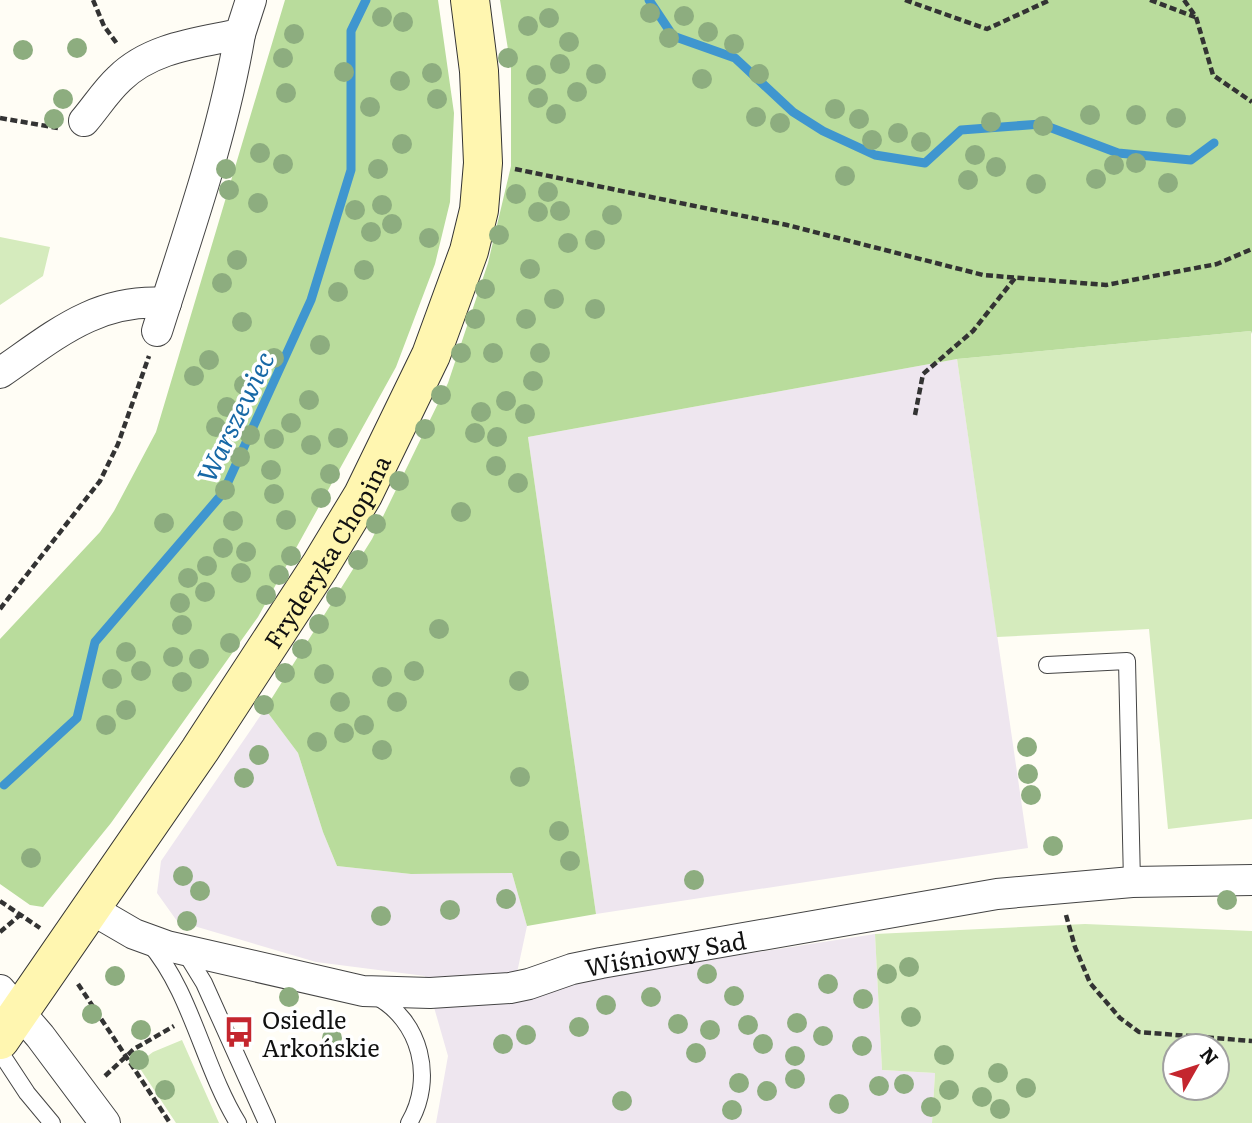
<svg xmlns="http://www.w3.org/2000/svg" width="1252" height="1123" font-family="Literata,serif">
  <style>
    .industrial { fill: #eee6ef }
    .green { fill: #d5ebbd; fill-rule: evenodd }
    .forest { fill: #b9dc9c }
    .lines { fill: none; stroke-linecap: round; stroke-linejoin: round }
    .stream { stroke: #3f96cf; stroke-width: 9 }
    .lane-casing { stroke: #444; stroke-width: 18 }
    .street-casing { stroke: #444; stroke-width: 32 }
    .secondary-casing { stroke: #333; stroke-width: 40 }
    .path { stroke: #333; stroke-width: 4.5; stroke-dasharray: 7 3.5; stroke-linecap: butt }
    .lane { stroke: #fff; stroke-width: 16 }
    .street { stroke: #fff; stroke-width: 30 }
    .secondary { stroke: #fff6b0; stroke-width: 38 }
    .tree { fill: #8dad7f }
    .labels { text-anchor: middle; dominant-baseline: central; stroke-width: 7; stroke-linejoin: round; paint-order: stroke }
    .street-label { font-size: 24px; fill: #111; stroke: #fff }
    .poi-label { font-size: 24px; fill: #111; stroke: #fff; text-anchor: start }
    .water-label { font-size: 26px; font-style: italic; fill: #1768a6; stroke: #fff }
  </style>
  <rect width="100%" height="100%" fill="#fffdf5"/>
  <path class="industrial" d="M957,359L1028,848L596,914L528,437Z
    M265,709L298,753L323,832L337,866L411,874L512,873L527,926L512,996L602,976L875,934L882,1070L935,1073L932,1123H436L448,1056L425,976L316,962L177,921L157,893L161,861Z"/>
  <path class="green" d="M0,237L50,247L43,276L0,305Z
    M1251,331L1252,819L1168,829L1149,629L997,637L957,359Z
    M1085,924L1252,931V1123H932L935,1073L882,1070L875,934ZM1175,1046H1217V1088H1175Z
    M182,1040L219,1123H176L137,1064L153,1052Z"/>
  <path class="forest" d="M285,0H438L454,113L450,202L435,264L396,367L258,617L111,823L43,907L30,905L0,884V639L100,532L114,511L156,432Z
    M500,0H1252V334L1251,331L957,359L528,437L596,914L527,926L512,873L411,874L337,866L323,832L298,753L265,709L372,539L448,383L488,263L511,166V68Z"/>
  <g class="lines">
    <path class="stream" d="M649,0L673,36L735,58L793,112L823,131L875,155L925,163L961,130L1041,124L1118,153L1191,160L1214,143
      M4,785L77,718L95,642L223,493L311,300L351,170V31L366,0"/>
    <defs>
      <path id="lane" d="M1047,665L1127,661L1132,882
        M149,943C191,991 204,1068 238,1123
        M185,952L204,983L267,1123
        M375,996C421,1020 435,1079 409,1123
        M0,1052L27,1093L52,1123"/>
      <g id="street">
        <path d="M84,121C96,107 106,91 119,79C151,47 199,43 240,34L251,0"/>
        <path d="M157,331C188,233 223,135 240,34"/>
        <path d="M0,373C54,336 96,298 166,303"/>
        <path id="s1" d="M91,909L134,934L167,946L363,991L430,993L510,988L529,984L572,969L601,963L997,894L1132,882L1252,880"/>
        <path d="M0,990L40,1036L105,1123"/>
      </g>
      <g id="secondary">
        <path id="s2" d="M0,1040L200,750L320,566L363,495L431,355L469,251L479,210L483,163L479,71L470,0"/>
      </g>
    </defs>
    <use href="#lane" class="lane-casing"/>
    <use href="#street" class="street-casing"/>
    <use href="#secondary" class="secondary-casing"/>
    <path class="path" d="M93,0L104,26L118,45
      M905,0L987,29L1050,0
      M1150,0L1195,17
      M1184,0L1196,17L1213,75L1252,102
      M0,118L58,128
      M515,169L787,225L983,275L1106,285L1217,264L1252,249
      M915,415L923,374L973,331L1015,278
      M0,609L100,481L118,444L149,356
      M0,901L40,928
      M1066,915L1075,947L1090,983L1120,1018L1139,1032L1252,1041
      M0,932L20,915
      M78,984L170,1123
      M105,1076L134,1049L174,1026"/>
    <use href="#lane" class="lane"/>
    <use href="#street" class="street"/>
    <use href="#secondary" class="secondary"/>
  </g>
  <g class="tree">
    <circle cx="650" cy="13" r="10"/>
    <circle cx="684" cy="16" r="10"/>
    <circle cx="382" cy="17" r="10"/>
    <circle cx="549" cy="18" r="10"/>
    <circle cx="403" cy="22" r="10"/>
    <circle cx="528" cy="26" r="10"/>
    <circle cx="708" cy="32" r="10"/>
    <circle cx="294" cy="34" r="10"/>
    <circle cx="669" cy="38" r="10"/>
    <circle cx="569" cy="42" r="10"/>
    <circle cx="734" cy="44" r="10"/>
    <circle cx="77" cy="48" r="10"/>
    <circle cx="23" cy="50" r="10"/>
    <circle cx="283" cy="58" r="10"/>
    <circle cx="508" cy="58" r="10"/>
    <circle cx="560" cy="64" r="10"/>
    <circle cx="344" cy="72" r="10"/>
    <circle cx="432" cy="73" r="10"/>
    <circle cx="596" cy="74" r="10"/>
    <circle cx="759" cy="74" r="10"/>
    <circle cx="536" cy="75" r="10"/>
    <circle cx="702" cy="79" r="10"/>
    <circle cx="400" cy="81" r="10"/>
    <circle cx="577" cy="92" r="10"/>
    <circle cx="286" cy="93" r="10"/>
    <circle cx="538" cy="98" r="10"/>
    <circle cx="63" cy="99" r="10"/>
    <circle cx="437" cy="99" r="10"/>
    <circle cx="370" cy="107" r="10"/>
    <circle cx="835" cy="109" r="10"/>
    <circle cx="556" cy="114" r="10"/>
    <circle cx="1090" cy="115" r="10"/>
    <circle cx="1136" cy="115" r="10"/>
    <circle cx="756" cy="117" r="10"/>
    <circle cx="1176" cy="118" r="10"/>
    <circle cx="54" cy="119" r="10"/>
    <circle cx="859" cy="119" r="10"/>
    <circle cx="991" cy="122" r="10"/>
    <circle cx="780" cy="123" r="10"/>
    <circle cx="1043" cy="126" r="10"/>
    <circle cx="898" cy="133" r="10"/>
    <circle cx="872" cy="140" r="10"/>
    <circle cx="921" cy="142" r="10"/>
    <circle cx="402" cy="144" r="10"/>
    <circle cx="260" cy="153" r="10"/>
    <circle cx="975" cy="155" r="10"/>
    <circle cx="1136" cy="163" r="10"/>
    <circle cx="283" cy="164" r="10"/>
    <circle cx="1114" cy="165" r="10"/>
    <circle cx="996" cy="167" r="10"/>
    <circle cx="226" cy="169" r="10"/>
    <circle cx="378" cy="169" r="10"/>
    <circle cx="845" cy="176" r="10"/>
    <circle cx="1096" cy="179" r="10"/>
    <circle cx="968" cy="180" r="10"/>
    <circle cx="1168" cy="183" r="10"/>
    <circle cx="1036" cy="184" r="10"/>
    <circle cx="229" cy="190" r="10"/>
    <circle cx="548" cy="192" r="10"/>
    <circle cx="516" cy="194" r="10"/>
    <circle cx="258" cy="203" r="10"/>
    <circle cx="382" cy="205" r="10"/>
    <circle cx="355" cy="210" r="10"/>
    <circle cx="560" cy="211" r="10"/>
    <circle cx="538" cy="212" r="10"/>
    <circle cx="612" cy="215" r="10"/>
    <circle cx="392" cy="224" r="10"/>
    <circle cx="371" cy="232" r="10"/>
    <circle cx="499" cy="235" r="10"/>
    <circle cx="429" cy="238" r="10"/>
    <circle cx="595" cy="240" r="10"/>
    <circle cx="568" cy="243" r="10"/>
    <circle cx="237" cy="260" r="10"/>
    <circle cx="530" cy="269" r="10"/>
    <circle cx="364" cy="270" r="10"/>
    <circle cx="222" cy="283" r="10"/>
    <circle cx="485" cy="289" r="10"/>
    <circle cx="338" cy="292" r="10"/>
    <circle cx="554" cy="299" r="10"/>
    <circle cx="595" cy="309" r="10"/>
    <circle cx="475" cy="319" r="10"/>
    <circle cx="526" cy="319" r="10"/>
    <circle cx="242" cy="322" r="10"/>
    <circle cx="320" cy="345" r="10"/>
    <circle cx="461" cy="353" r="10"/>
    <circle cx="493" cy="353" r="10"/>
    <circle cx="540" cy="353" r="10"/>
    <circle cx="274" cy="358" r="10"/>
    <circle cx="209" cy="360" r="10"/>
    <circle cx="194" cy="376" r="10"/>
    <circle cx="533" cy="381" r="10"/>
    <circle cx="244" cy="385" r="10"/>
    <circle cx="441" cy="395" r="10"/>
    <circle cx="309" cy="400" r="10"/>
    <circle cx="506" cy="401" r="10"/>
    <circle cx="227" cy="407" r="10"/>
    <circle cx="481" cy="412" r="10"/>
    <circle cx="525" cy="414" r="10"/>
    <circle cx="291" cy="423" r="10"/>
    <circle cx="216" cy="427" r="10"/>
    <circle cx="425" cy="429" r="10"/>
    <circle cx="475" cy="433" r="10"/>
    <circle cx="250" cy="435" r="10"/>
    <circle cx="497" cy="437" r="10"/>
    <circle cx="338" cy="438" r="10"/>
    <circle cx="274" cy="439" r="10"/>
    <circle cx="311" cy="445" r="10"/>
    <circle cx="240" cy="457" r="10"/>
    <circle cx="496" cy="466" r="10"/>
    <circle cx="271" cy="470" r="10"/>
    <circle cx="330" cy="474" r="10"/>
    <circle cx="399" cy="481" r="10"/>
    <circle cx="518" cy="483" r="10"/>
    <circle cx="225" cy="490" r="10"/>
    <circle cx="274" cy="494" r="10"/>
    <circle cx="321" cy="498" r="10"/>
    <circle cx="461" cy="512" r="10"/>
    <circle cx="286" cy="520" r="10"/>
    <circle cx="233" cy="521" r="10"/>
    <circle cx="164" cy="523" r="10"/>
    <circle cx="376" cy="524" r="10"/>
    <circle cx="223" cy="548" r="10"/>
    <circle cx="246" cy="552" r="10"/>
    <circle cx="291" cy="556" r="10"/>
    <circle cx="358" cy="560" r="10"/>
    <circle cx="207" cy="566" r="10"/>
    <circle cx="241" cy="573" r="10"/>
    <circle cx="279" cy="575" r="10"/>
    <circle cx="188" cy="578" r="10"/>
    <circle cx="205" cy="592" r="10"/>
    <circle cx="266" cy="595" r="10"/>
    <circle cx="336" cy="597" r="10"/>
    <circle cx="180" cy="603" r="10"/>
    <circle cx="319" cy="624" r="10"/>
    <circle cx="182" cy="625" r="10"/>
    <circle cx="439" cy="629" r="10"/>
    <circle cx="230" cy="643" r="10"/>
    <circle cx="302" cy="649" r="10"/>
    <circle cx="126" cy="652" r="10"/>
    <circle cx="173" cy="657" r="10"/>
    <circle cx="199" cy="659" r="10"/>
    <circle cx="141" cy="671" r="10"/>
    <circle cx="414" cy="671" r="10"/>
    <circle cx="285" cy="673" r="10"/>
    <circle cx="324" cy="674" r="10"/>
    <circle cx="382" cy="677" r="10"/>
    <circle cx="112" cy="679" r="10"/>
    <circle cx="519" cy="681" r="10"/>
    <circle cx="182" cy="682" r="10"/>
    <circle cx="340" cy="702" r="10"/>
    <circle cx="397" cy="702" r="10"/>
    <circle cx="264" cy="705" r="10"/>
    <circle cx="126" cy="710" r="10"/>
    <circle cx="106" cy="725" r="10"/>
    <circle cx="364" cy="725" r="10"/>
    <circle cx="344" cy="733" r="10"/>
    <circle cx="317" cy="742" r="10"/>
    <circle cx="1027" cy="747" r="10"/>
    <circle cx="382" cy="750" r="10"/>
    <circle cx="259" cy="755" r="10"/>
    <circle cx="1028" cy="774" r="10"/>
    <circle cx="520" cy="777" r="10"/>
    <circle cx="244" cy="778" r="10"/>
    <circle cx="1031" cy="795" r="10"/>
    <circle cx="559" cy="831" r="10"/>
    <circle cx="1053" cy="846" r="10"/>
    <circle cx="31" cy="858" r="10"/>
    <circle cx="570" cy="861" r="10"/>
    <circle cx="183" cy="876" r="10"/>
    <circle cx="694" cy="880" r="10"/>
    <circle cx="200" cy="891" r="10"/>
    <circle cx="506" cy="899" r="10"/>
    <circle cx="1227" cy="900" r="10"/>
    <circle cx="450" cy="910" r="10"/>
    <circle cx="381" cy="916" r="10"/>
    <circle cx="187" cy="921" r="10"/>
    <circle cx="909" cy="967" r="10"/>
    <circle cx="707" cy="974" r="10"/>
    <circle cx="887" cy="974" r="10"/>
    <circle cx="115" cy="976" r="10"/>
    <circle cx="828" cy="984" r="10"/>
    <circle cx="734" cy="996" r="10"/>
    <circle cx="289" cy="997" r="10"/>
    <circle cx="651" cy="997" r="10"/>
    <circle cx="863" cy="999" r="10"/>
    <circle cx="606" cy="1005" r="10"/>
    <circle cx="92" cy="1014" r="10"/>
    <circle cx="911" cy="1017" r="10"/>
    <circle cx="797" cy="1023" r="10"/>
    <circle cx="678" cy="1024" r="10"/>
    <circle cx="748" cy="1025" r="10"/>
    <circle cx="579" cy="1027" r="10"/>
    <circle cx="141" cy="1030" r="10"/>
    <circle cx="710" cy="1030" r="10"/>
    <circle cx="526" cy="1035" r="10"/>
    <circle cx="823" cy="1036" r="10"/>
    <circle cx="332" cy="1038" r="10"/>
    <circle cx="503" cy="1044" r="10"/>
    <circle cx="763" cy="1044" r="10"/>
    <circle cx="862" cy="1046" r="10"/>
    <circle cx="696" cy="1053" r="10"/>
    <circle cx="944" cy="1055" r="10"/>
    <circle cx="795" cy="1056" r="10"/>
    <circle cx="139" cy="1060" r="10"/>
    <circle cx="998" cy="1073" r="10"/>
    <circle cx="795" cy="1079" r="10"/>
    <circle cx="739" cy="1083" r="10"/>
    <circle cx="904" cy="1084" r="10"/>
    <circle cx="879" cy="1086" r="10"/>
    <circle cx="1026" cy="1088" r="10"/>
    <circle cx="165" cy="1090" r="10"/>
    <circle cx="949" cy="1090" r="10"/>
    <circle cx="767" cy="1091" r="10"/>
    <circle cx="982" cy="1097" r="10"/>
    <circle cx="622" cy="1101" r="10"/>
    <circle cx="839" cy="1104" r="10"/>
    <circle cx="931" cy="1107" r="10"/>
    <circle cx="1000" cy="1109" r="10"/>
    <circle cx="732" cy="1110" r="10"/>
  </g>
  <defs>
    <symbol id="bus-bare" viewBox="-9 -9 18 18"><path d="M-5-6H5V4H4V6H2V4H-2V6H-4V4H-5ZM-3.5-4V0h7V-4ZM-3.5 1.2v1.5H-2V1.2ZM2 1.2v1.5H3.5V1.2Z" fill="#c4262e" stroke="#fff" stroke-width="2.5" paint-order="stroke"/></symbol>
  </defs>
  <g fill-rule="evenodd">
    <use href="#bus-bare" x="217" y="1010" width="44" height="44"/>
  </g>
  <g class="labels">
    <g class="street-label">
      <text stroke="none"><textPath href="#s2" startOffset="588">Fryderyka Chopina</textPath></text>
      <text stroke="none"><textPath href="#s1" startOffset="593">Wiśniowy Sad</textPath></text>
    </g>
    <g class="poi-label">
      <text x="262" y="1018">Osiedle<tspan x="262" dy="28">Arkońskie</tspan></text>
    </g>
    <g class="water-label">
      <text transform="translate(234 416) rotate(-64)">Warszewiec</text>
    </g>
  </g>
  <g transform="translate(1196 1067) rotate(51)"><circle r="33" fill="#ffffff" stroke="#a0a0a0" stroke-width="2"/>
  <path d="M0-5L12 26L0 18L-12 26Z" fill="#c4262e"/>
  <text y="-10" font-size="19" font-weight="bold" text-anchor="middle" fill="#111111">N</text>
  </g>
</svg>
